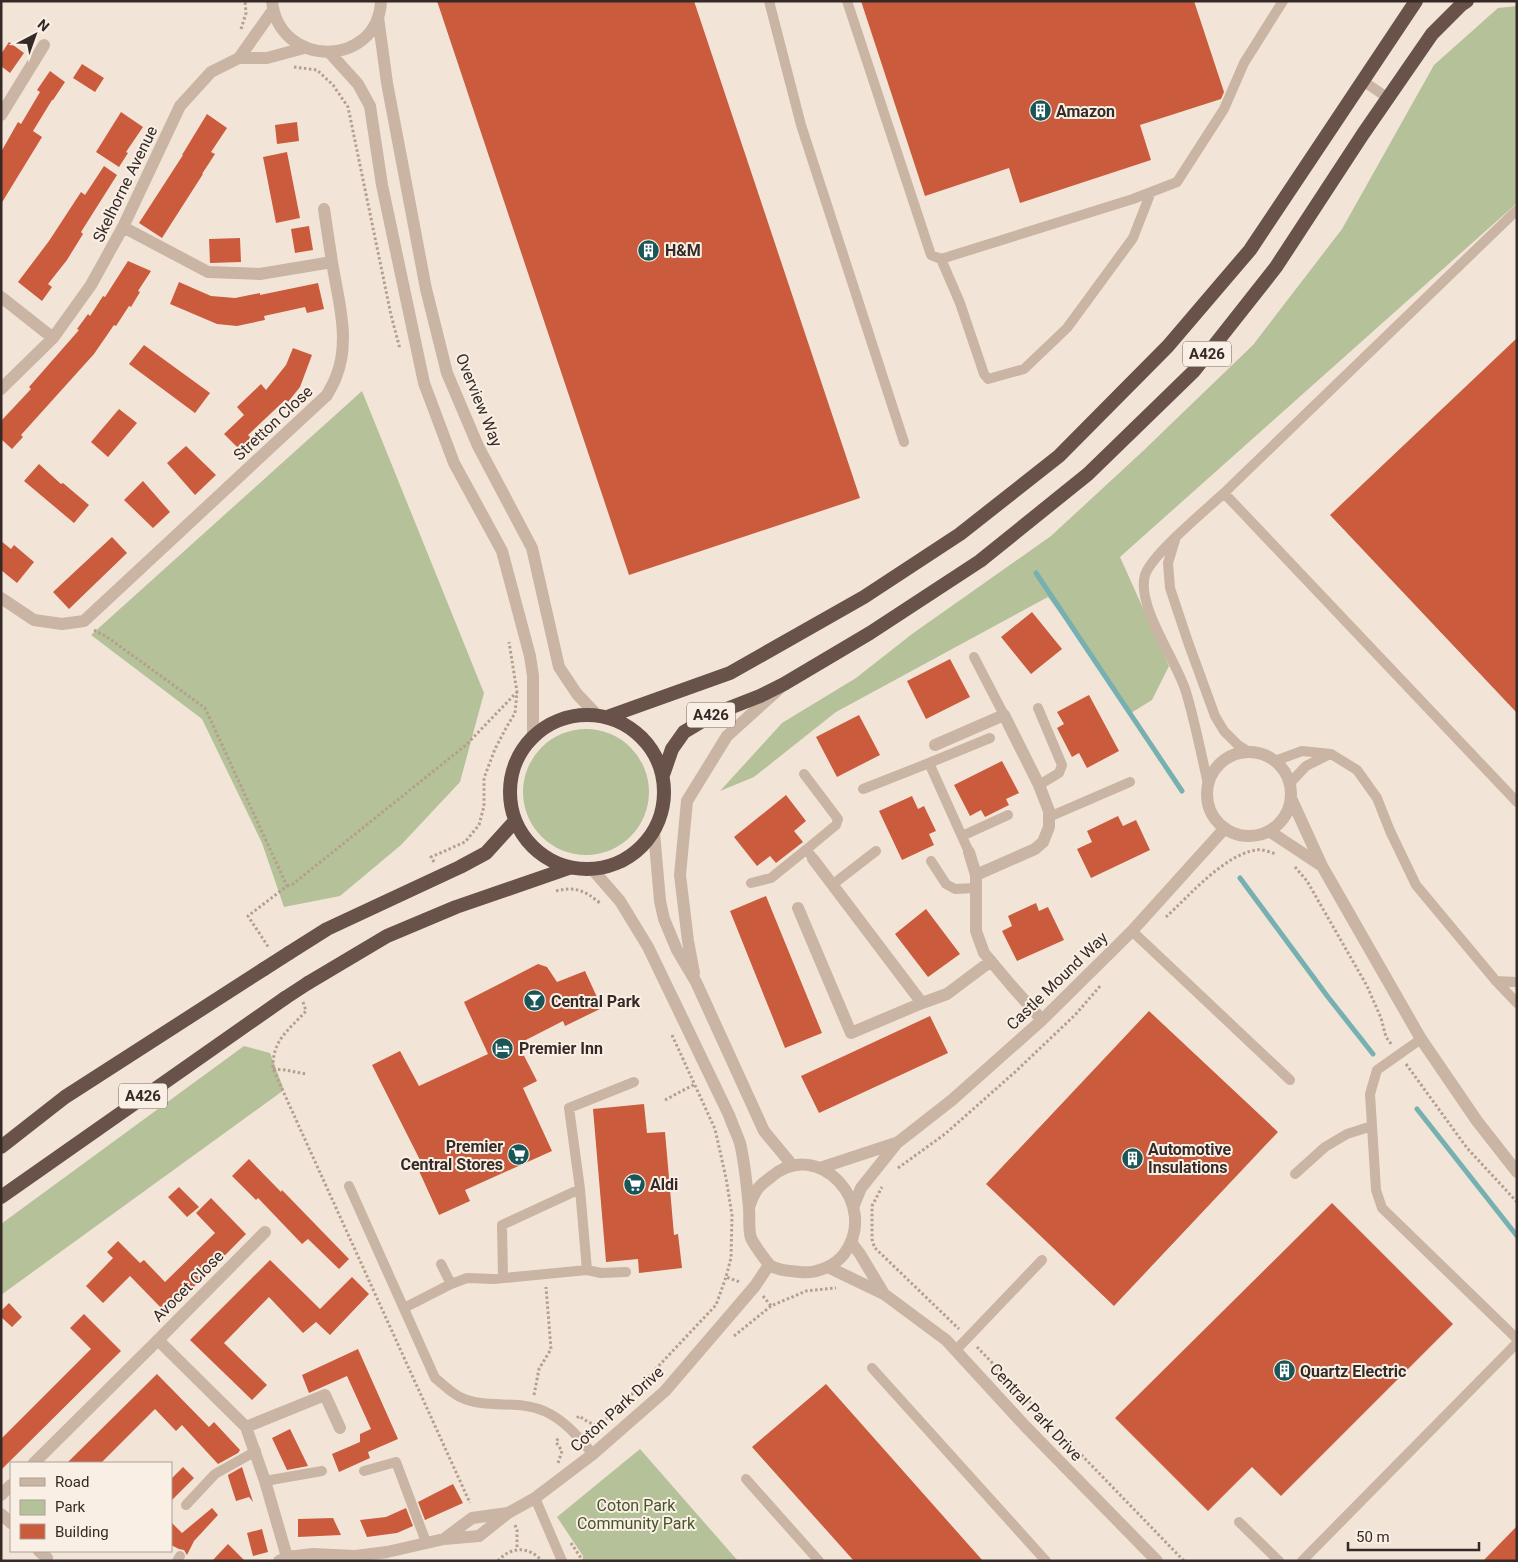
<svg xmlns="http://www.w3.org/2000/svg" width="1518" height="1562" font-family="Roboto,sans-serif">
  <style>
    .green { fill: #b5c198 }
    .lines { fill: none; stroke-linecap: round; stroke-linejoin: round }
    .stream { stroke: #76b0b0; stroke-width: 5 }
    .building { fill: #cb5b3d }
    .path { stroke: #b69e8e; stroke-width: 3; stroke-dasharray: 2.5 2.5; stroke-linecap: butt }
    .service { stroke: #cab4a4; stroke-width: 10 }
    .pedestrian { stroke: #cab4a4; stroke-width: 12 }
    .minor { stroke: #cab4a4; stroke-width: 12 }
    .tertiary { stroke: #cab4a4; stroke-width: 12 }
    .trunk { stroke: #685249; stroke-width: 14 }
    .trunk-bridge { stroke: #685249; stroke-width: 14 }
    .labels { text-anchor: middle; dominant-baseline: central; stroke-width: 4; stroke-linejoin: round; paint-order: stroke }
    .shield { fill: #faefe4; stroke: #70655f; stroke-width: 1 }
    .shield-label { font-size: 15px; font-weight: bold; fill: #352a26 }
    .poi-label { font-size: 16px; font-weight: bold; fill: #352a26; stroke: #faefe4; text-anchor: start }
    .street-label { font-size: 16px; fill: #352a26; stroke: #faefe4 }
    .park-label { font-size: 16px; fill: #465429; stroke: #faefe4 }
  </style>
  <rect width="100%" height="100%" fill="#f2e5d8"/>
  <path class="green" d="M1517,6V203L1120,557L1169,666L1152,700L1131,713L1106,674L1048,597L836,712L754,777L720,791L782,723L856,678L912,634L1051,536L1143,451L1253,345L1342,229L1434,65L1498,8Z
    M362,391L484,693L460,782L401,845L340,896L284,907L262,843L202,719L91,635Z
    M523 792a63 63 0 1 1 126 0a63 63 0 1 1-126 0Z
    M244,1046L270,1053L284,1090L1,1295V1224Z
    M640,1449L738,1561H583V1556L557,1517Z"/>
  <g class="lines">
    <path class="stream" d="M1036,573L1182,791
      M1240,878L1328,997L1373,1054
      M1417,1109L1517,1236"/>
  </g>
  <path class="building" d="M437,1H694L860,498L629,575Z
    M861,1H1194L1224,92L1221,99L1140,125L1151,160L1020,203L1009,168L925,196Z
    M9,42L24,53L10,73L1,66V54Z
    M82,64L104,78L95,92L73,78Z
    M50,71L65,82L53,100H52L33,131L42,137L1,204V152L18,122L21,124L40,92L37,90Z
    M121,112L143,127L126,152L128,153L119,167L96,152Z
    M207,114L227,128L211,152L215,154L202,174H203L162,238L139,223L183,155H182Z
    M297,122L299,141L277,144L275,125Z
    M287,152L300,218L276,223L263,157Z
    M104,166L117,175L81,232L83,234L67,260L48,284L52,287L42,301L18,282L49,241L81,192L85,195Z
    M309,226L313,250L295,253L291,229Z
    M240,238L241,262L210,263L209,239Z
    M128,261L151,271L138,291L140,292L131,307L129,306L116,326L114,325L94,354L21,435L23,437L12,449L1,439V421L31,389L29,387L79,330L77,329L88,314L90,316L103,296L105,297Z
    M179,282L211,296L235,298L260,293V295L318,283L324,309L307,313L305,307L264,316L265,320L237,326L217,324L170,304Z
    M1517,338V713L1330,515Z
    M144,345L210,393L195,413L129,364Z
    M293,348L312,355L300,387L288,402L285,400L248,435L255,442L243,453L224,434L244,415L237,407L261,384L266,390L286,365Z
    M119,409L137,423L108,457L91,442Z
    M186,446L216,475L195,495L167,463Z
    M39,464L61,484L63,483L89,505L74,523L24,481Z
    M143,481L170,512L153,528L124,500Z
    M112,537L127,553L69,609L53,592Z
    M1,541L11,549L14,545L34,562L17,583L1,570Z
    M1032,612L1062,649L1031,674L1001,637Z
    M950,659L970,697L926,719L907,681Z
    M1089,695L1119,751L1087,768L1079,753L1072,757L1057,728L1064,724L1057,712Z
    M859,715L880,755L837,777L816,737Z
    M1002,761L1019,793L1006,799L1009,805L985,817L981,810L970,816L954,785Z
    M786,795L806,821L794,831L803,842L776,863L770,856L757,866L734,837Z
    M912,796L918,809L924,806L936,831L929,834L934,845L902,860L879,811Z
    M1118,816L1123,826L1136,820L1150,850L1091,878L1077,849L1092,842L1087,831Z
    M766,896L822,1033L785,1048L730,911Z
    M1036,903L1039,911L1048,907L1064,940L1017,961L1002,931L1012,926L1008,916Z
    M926,909L960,954L928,977L895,934Z
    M538,964L547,967L557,982L585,971L602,1008L565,1026L563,1021L518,1044L537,1081L523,1088L552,1151L465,1190L470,1201L439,1215L415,1162L420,1160L372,1065L400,1051L419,1086L488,1054L464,1002Z
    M1149,1011L1278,1132L1114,1306L986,1184Z
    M930,1016L948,1053L819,1113L801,1076Z
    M644,1104L647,1133L665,1132L674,1235L678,1234L682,1268L639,1273L638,1259L606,1262L593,1109Z
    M249,1159L281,1192L282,1190L349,1259L339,1269L308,1239L302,1244L258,1198L256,1200L232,1176Z
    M179,1187L199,1207L187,1217L168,1197Z
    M211,1198L246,1234L167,1314L130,1276L103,1303L86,1286L113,1258L107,1252L118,1241L140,1263L144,1260L165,1282L215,1233L196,1213Z
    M1332,1203L1453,1324L1281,1496L1252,1467L1208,1511L1115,1418Z
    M270,1260L320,1309L352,1277L369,1294L330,1335L316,1322L303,1333L269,1297L224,1343L267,1385L252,1400L190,1340Z
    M9,1303L22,1317L12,1327L1,1317V1311Z
    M84,1314L121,1351L1,1470V1439L91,1349L70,1328Z
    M358,1349L398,1439L368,1452L370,1458L339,1472L332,1454L360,1442V1434L371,1429L347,1376L309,1393L302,1375Z
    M157,1374L209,1427L214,1422L240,1450L238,1453L218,1464L182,1425L176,1431L155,1409L101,1463H67Z
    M826,1384L983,1561H854L752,1447Z
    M290,1429L308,1466L287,1470L272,1438Z
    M183,1467L194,1478L171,1501V1479Z
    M242,1467L253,1502L249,1497L236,1501L228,1476V1475Z
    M453,1484L463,1503L425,1520L418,1502Z
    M212,1508L218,1515L194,1541L187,1555L184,1550L179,1549L171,1545V1522L182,1533Z
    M406,1508L413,1526L397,1533L367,1537L360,1520L386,1517Z
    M333,1518L341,1535L298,1537V1519Z
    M1517,1526V1561H1483Z
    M262,1529L268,1552L253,1556L247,1533Z
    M228,1544L245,1561H212Z"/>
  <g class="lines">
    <path class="path" d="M241,29L246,13L245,1
      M294,67L317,70L333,85L348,107L391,315L400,349
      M94,630L107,637L205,708L287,886L248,916L269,948
      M434,862L431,857L465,842L479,825L484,806V778L495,749L506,728L515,713L517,692L509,642
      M1295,867L1307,881L1367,986L1381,1018L1386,1037L1392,1045
      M287,886L293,884L466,745L517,692
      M556,891C576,886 585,891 600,903
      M1166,917C1190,895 1224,855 1256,850C1262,849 1270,852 1276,854
      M303,1002L306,1011C288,1031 272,1040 273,1069L470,1503
      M672,1035L715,1129L726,1178L732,1215L731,1258L726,1277L740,1282
      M1406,1064L1467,1148L1517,1202
      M273,1069L285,1070L306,1074
      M665,1100L695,1084
      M898,1168L945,1134L1015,1072L1075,1015L1101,985
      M874,1246L872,1239V1206L882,1187
      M875,1248L959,1329
      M763,1296L771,1306L806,1291L836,1288
      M734,1336L771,1306
      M977,1347L1184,1561
      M534,1395L539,1369L551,1349L546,1287
      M577,1418L579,1416L588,1422L598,1426L619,1408L716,1305L726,1277
      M558,1463L562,1451L556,1442L559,1437
      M515,1525L517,1530V1549
      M571,1543L583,1561
      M498,1561C511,1546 529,1546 542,1561"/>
    <path class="service" d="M769,1L801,125L904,442
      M847,1L931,255L941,259L960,303L984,374L988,379L1024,369L1067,328L1133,238L1151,192
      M1363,81L1388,98
      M941,259L1133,199L1177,182L1224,109L1244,63L1283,1
      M1224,493L1517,210
      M1175,540L1168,563L1170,588L1188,642L1215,716L1224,731L1238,745L1249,752
      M974,657L1004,715
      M1038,708L1062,765L1059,773L1039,785
      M1275,761L1302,751L1331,754L1357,770L1377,798L1390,831L1416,885L1496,981L1517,1003
      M929,763L990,738
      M804,774L838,819L836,825L807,849L813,859
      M1290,783L1306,766L1330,754
      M1208,784C1201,753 1195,722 1186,692C1177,661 1136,606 1145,575C1152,554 1206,510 1224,493L1517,802
      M863,789L929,763L969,852
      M1049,817L1130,782
      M962,836L1008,815
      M931,861L946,884L955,889L975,888
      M751,883L771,878L807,849
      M832,885L876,851
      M1132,931L1290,1080
      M1496,981L1517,982
      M1421,1039L1377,1070L1370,1094L1376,1190L1382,1208L1517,1339
      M1295,1174L1325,1147L1347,1134L1372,1126
      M349,1186L435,1378C443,1384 451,1393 460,1397C487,1410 517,1399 544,1411C565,1420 579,1438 593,1454
      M441,1264L451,1284
      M587,1270L601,1273L626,1272
      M503,1278L502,1225L580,1189
      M404,1308L451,1284L467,1278L494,1279L587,1270L580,1189L569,1108L634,1082
      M956,1350L1042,1260
      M872,1368L1046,1561
      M364,1471L396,1462L426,1542
      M746,1479L819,1561
      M265,1481L322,1471
      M535,1498L562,1561
      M186,1505L215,1474L256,1451
      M1239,1522L1279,1561
      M177,1561L180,1556
      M1302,1561L1517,1343"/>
    <path class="pedestrian" d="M34,1463L158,1340
      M1,1495L11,1485"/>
    <path class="minor" d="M272,1C279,69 378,68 381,1
      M378,17L387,83L426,289L447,373L478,446L532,548L559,667L577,694L596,714
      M329,52L358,84L370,106L382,185L424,383L454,463L502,551L530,656L533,676V735
      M239,58L273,10
      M1,115L44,45
      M324,209L332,262
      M1,297L53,338
      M1,389L53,338L91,285L123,227L180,106L211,72L239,58H267L304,48
      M1,598L34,620L62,624L84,621L327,395C330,389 334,383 336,377C351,341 338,299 332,262L260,274L208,272L123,227
      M935,745L1004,715L1039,785L1049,811V827L1043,842L1035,849L976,875
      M1207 794a42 42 0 1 1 84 0a42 42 0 1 1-84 0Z
      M1291,798L1322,866L1421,1039L1477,1121L1517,1172
      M1269,831L1322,866
      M969,852L976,875V931L984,953L1010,984L1042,1020
      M813,859L922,1003L947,994L991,961
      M798,908L851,1033L922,1003
      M820,1168L896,1143
      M854,1205L861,1188L897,1143L952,1100L1042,1020L1132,931L1225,828
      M265,1232L158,1340L246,1427L265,1481L287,1557
      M851,1242L860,1254L884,1294
      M828,1267L884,1294L946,1340L1025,1426L1157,1561
      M246,1427L325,1395L340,1428
      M1,1514L11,1523
      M444,1539L472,1518L508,1513
      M39,1551L47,1558V1561
      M279,1561L287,1557L313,1554L355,1556L387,1552L444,1539L479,1536L508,1513L535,1498L593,1454L665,1391L755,1286L769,1265"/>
    <path class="tertiary" d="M654,832L660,901L664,919L677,950L696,982L764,1131L793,1166
      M593,870L620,901L648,947L729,1115C732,1124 737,1134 740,1143C745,1164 747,1187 749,1208C750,1217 748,1229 751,1238C753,1243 767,1263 771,1266C780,1271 791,1271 800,1272C816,1274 835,1266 844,1254C881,1205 818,1136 771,1177C766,1181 760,1185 757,1190C753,1195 751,1202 749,1207
      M694,973L688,941L680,875L687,801L727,736L779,689"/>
    <path class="trunk" d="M510 792a77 77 0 1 1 154 0a77 77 0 1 1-154 0Z
      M607,717L730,673L864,597L960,534L1059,456L1168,346L1250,250L1416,1
      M663,775L672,749L684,732L714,714L760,696L784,684L870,633L980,561L1088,474L1194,371L1276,267L1363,134L1432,34L1461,5L1467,1
      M289,953L327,929L460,867L486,853L515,821
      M308,983L387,936L456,907L569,868
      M1,1147L65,1097L264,969
      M1,1197L285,998"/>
    <path class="trunk-bridge" d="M264,969L289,953
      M285,998L308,983"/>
  </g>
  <defs>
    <symbol id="building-disc" viewBox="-11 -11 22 22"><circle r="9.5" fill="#1a5658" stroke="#faefe4"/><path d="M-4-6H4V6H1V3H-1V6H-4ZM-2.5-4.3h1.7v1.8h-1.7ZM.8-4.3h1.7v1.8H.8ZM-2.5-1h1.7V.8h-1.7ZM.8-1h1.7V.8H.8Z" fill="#fff"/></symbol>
    <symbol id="bar-disc" viewBox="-11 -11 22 22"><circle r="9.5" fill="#1a5658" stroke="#faefe4"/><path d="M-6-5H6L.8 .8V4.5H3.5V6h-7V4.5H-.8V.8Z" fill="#fff"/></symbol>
    <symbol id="hotel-disc" viewBox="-11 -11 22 22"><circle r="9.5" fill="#1a5658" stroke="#faefe4"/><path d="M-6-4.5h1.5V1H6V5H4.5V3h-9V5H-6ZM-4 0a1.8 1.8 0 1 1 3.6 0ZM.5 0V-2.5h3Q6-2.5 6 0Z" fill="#fff"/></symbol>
    <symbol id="supermarket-disc" viewBox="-11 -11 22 22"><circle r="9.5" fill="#1a5658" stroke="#faefe4"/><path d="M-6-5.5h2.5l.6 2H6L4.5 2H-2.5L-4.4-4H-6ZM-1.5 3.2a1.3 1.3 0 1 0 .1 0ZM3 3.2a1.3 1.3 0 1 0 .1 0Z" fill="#fff"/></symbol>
  </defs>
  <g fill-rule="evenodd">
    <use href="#building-disc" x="1028" y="98" width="25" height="25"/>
    <use href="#building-disc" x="636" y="238" width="25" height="25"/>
    <use href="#bar-disc" x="522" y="988" width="25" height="25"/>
    <use href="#hotel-disc" x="490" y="1036" width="25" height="25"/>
    <use href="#supermarket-disc" x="506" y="1142" width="25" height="25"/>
    <use href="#building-disc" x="1120" y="1146" width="25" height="25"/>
    <use href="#supermarket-disc" x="622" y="1172" width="25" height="25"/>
    <use href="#building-disc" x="1272" y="1358" width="25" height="25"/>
  </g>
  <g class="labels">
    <g class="shield">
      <rect x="1183" y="341.5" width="48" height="25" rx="4"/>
      <rect x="687" y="702.5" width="48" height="25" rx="4"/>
      <rect x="119" y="1083.5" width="48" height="25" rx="4"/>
    </g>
    <g class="shield-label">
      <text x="1207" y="354">A426</text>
      <text x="711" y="715">A426</text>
      <text x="143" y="1096">A426</text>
    </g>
    <g class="poi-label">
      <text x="1056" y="111">Amazon</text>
      <text x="665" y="250">H&amp;M</text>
      <text x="551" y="1001">Central Park</text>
      <text x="519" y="1048">Premier Inn</text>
      <text x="503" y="1146" text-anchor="end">Premier<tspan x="503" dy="18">Central Stores</tspan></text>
      <text x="1148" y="1149">Automotive<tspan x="1148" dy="18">Insulations</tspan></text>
      <text x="650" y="1184">Aldi</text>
      <text x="1300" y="1371">Quartz Electric</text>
    </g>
    <g class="street-label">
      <text transform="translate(125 184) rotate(-64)">Skelhorne Avenue</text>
      <text transform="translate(479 400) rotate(68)">Overview Way</text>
      <text transform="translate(273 423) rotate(-43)">Stretton Close</text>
      <text transform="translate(1057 981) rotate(-44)">Castle Mound Way</text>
      <text transform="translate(188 1286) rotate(-45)">Avocet Close</text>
      <text transform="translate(617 1409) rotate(-42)">Coton Park Drive</text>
      <text transform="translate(1036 1412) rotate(47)">Central Park Drive</text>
    </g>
    <g class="park-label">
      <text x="636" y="1505">Coton Park<tspan x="636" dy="18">Community Park</tspan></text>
    </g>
  </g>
  <rect width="1518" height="1562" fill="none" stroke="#352a26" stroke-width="5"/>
  <rect x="10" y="1462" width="162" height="90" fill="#faefe4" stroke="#aba098"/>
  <rect x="20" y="1478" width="25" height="8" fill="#cab4a4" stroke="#aba098"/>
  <text x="55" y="1487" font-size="15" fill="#352a26">Road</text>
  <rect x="20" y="1500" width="25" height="15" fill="#b5c198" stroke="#aba098"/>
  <text x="55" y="1512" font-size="15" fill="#352a26">Park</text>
  <rect x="20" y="1524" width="25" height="15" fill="#cb5b3d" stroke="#aba098"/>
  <text x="55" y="1537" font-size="15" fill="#352a26">Building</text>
  <g transform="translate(35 35) rotate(41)" stroke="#faefe4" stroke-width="4" paint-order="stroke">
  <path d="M0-4L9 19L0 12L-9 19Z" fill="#352a26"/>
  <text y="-8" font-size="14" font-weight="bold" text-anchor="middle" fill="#352a26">N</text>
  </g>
  <path d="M1348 1542v8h131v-8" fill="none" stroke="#352a26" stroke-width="2.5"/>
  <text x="1356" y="1542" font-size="15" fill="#352a26" stroke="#faefe4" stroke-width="4" paint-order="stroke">50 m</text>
</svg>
